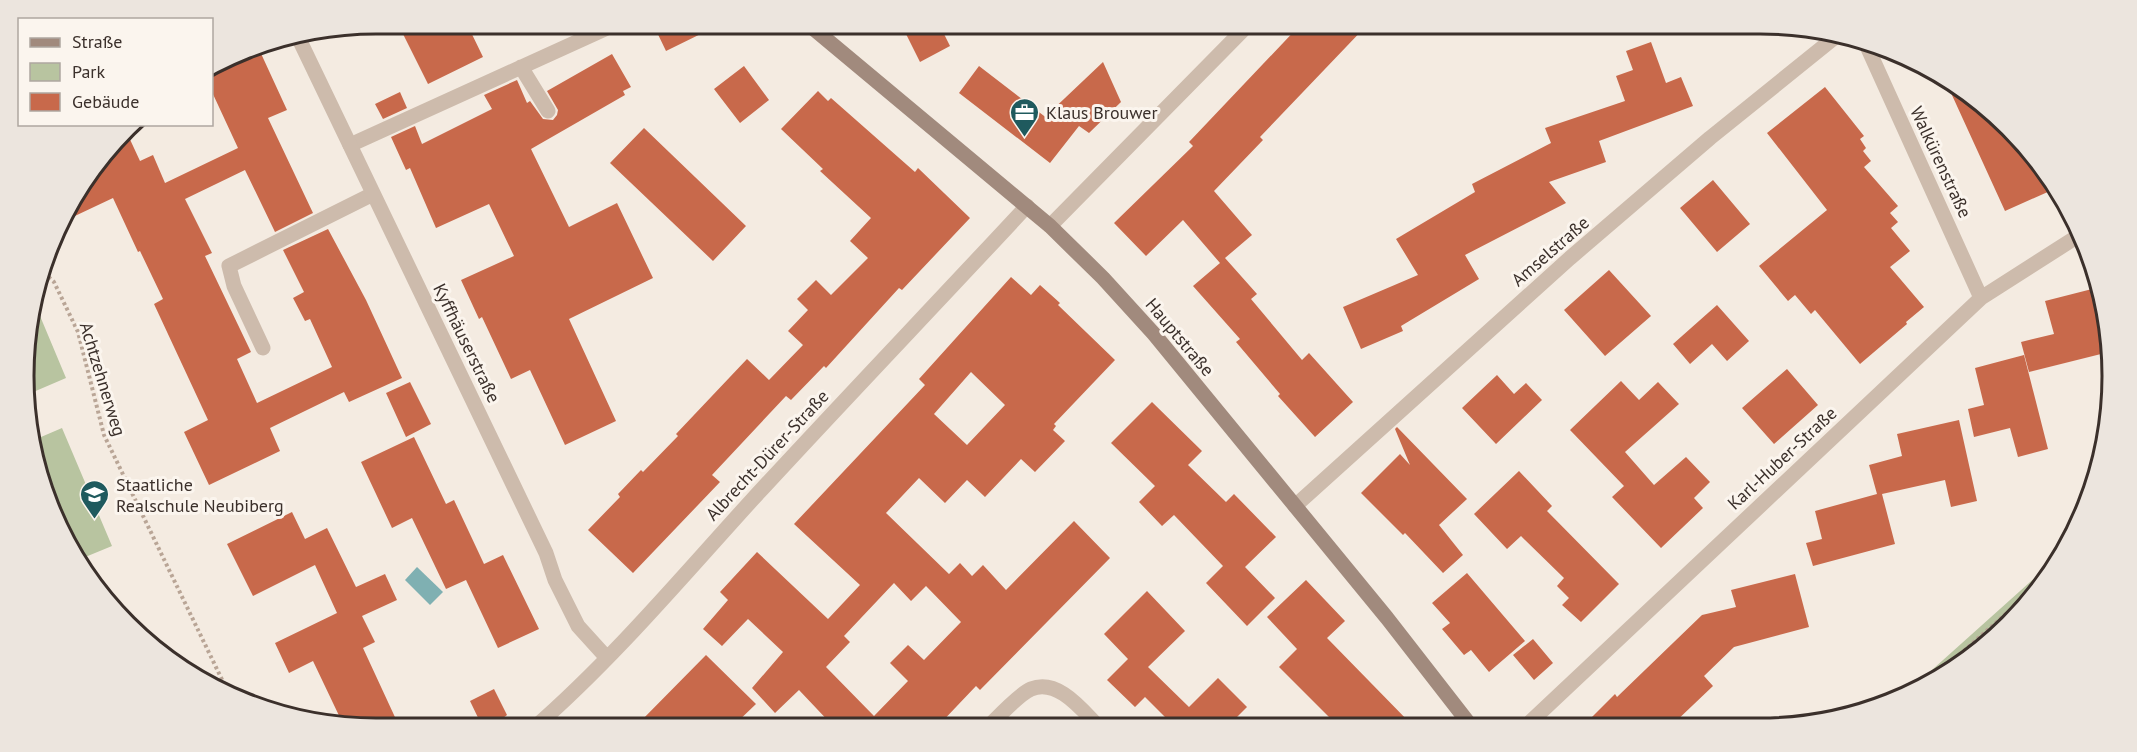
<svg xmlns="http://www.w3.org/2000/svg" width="2137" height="752" font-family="'PT Sans',sans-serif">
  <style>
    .green { fill: #b8c4a0 }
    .water { fill: #7fb0b2 }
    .building { fill: #c8694b; fill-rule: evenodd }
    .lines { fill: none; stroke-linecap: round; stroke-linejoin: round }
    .path { stroke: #b9a596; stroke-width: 4; stroke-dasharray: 3 3; stroke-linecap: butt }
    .lane { stroke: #cdbbac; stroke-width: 15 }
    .street { stroke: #cdbbac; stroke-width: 15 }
    .secondary { stroke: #a18a7d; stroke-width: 15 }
    .labels { text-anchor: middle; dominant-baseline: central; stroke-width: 6; stroke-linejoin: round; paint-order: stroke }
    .poi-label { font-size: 18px; fill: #3b302b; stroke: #fbf5ee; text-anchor: start }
    .street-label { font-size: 18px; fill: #3b302b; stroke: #fbf5ee }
    .rim { fill: none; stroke: #3b302b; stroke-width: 3 }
  </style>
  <rect width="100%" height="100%" fill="#f4ebe1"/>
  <path class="green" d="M35,304L66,378L31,393L27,330Z
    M62,428L112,546L78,560L36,467L34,440Z
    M2067,549L1993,640L1916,692L1904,695Z"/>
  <path class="water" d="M417,567L443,592L430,605L405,580Z"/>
  <path class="building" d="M398,24H467L483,57L428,84Z
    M653,24H721L666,51Z
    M919,24H939L950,46L920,62L905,32Z
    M1301,24H1368L1260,137L1263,140L1214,191L1252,235L1225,258L1257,294L1251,299L1302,360L1309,353L1353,402L1315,437L1278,396L1280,394L1236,342L1240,339L1193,286L1220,263L1183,220L1146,256L1114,223L1193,146L1189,142Z
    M1651,42L1666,83L1681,77L1693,106L1599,141L1606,162L1549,182L1566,203L1465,255L1479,279L1401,326L1403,331L1361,349L1343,307L1418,275L1396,239L1475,192L1472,184L1551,143L1545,128L1625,101L1616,76L1633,70L1626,51Z
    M258,47L287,110L268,118L313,213L275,232L245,170L185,199L212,253L205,256L251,352L237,359L257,403L332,367L310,319L305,321L293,298L304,292L283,250L328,229L366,300L402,378L349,402L344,392L270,428L280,451L209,485L184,432L208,420L154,304L163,299L140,251L138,252L113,198L60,223L127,133L140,161L153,155L165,183L238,148L212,92V69L233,56L247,50Z
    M612,54L631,87L623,91L625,95L531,149L569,227L617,203L653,278L569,319L616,421L565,445L530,370L511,379L482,317L479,319L461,280L514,256L489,204L436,228L410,168L406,170L391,137L415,126L422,144L492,109L484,95L517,80L527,103L530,101L543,119L553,120L557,115L558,110L547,91Z
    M1103,62L1121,102L1089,133L1079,126L1050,163L959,93L979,66L1048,119L1046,116Z
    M744,66L769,100L740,123L714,89Z
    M1946,82L1975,97L2041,171L2050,191L2005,211Z
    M1825,87L1864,136L1860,139L1866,148L1863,151L1871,161L1864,167L1898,206L1890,213L1898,222L1891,228L1910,251L1890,267L1924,307L1906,322L1907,324L1860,364L1815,310L1811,314L1795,295L1788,301L1759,266L1827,210L1767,133Z
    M818,91L828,101L831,98L915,172L918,168L970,218L902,290L899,288L826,368L824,366L791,400L786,396L712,475L720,482L633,573L588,530L620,497L618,494L641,470L643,472L678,436L676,434L747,359L769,380L803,345L788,331L808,310L797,299L816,280L831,295L868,258L850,241L871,218L820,171L823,169L781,129Z
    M400,92L407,108L383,119L375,104Z
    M644,128L746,226L713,261L610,163Z
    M1713,180L1750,224L1717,252L1680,208Z
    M1609,270L1651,316L1605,356L1564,310Z
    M1011,277L1031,295L1040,285L1060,303L1058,305L1115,360L1054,424L1056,426L1053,430L1065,441L1035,472L1021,459L985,497L967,480L945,503L919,478L886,513L949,574L960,563L972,576L983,565L1006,590L1074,521L1110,558L980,690L976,686L937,727H834L799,690L775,713L752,688L783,652L748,619L722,646L703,629L728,600L720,592L757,552L828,619L860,585L794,524L925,385L919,379ZM971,372L1005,405L967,445L934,414ZM894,583L911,601L926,586L961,622L924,660L908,645L890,663L908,681L874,716L826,667L850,642L844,636Z
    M2096,288L2110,330L2109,352L2029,372L2021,342L2054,334L2045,301Z
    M1717,305L1749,341L1727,361L1712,344L1690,364L1673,344Z
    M2024,355L2048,449L2018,457L2010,428L1974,437L1968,409L1984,405L1975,368Z
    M1787,369L1818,405L1774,444L1742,408Z
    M1497,375L1514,394L1526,383L1542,400L1496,444L1462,408Z
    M1621,381L1639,400L1658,382L1679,404L1625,452L1654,485L1686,457L1710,482L1694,498L1703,508L1661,548L1612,497L1624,486L1570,430Z
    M410,382L431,424L406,437L386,393Z
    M1152,402L1202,451L1188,465L1226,502L1234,494L1276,537L1245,567L1275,598L1247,626L1206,583L1223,566L1174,515L1162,526L1139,502L1155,486L1111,443Z
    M1959,420L1977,501L1951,507L1945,480L1882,494L1895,544L1813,566L1806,543L1822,539L1815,511L1877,494L1869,465L1902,456L1897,434Z
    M1397,427L1467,499L1439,525L1463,555L1443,573L1405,533L1403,535L1361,493L1400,454L1410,465L1395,429Z
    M414,437L446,504L454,500L484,564L503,555L539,629L498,648L466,580L446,589L412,518L392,528L361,462Z
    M1519,471L1552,506L1547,511L1619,584L1581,622L1562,605L1569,598L1557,586L1564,578L1521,536L1507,549L1474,514Z
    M292,512L305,539L327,528L356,587L385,574L397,600L362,616L375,642L363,648L400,728H376L343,724L313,661L289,673L275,643L337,613L315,565L253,596L227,544Z
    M1467,573L1525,641L1489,672L1471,650L1464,655L1442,629L1450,623L1432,603Z
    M1795,574L1809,627L1734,647L1704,676L1713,686L1672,725H1584L1615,694L1617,697L1702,615L1736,607L1731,590Z
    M1306,580L1345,621L1327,638L1413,726H1338L1279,667L1297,649L1267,617Z
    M1147,591L1185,631L1148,667L1189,707L1218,678L1247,707L1228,726H1170L1172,724L1145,697L1135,707L1107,680L1128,659L1104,634Z
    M1533,639L1553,663L1534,680L1513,655Z
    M706,655L756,704L732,727H635Z
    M494,689L507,715L490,728H483L470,701Z"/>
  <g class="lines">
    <path class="path" d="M44,273L54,282L78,332L104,435L227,690
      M1939,677L1959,655L2040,584"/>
    <path class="lane" d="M521,67L548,111
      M350,145L605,29
      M263,348L234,286L229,266L373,194"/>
    <path class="street" d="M299,39L546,553L555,580L578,626L607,658
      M1865,42L1981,298
      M1050,226L1249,24
      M1295,506L1570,258L1710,138L1839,34
      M1526,726L1981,298L2078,236
      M988,727C998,717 1019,694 1031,689C1058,678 1082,710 1098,726
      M534,728C613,659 681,578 751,501C842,402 935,305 1027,206"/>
    <path class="secondary" d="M808,24L1050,226L1103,278L1154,334L1387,618L1471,726"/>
  </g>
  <defs>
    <symbol id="office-pin" viewBox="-11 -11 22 30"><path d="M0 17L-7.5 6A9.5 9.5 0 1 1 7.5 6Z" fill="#1f5a5e" stroke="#fbf5ee"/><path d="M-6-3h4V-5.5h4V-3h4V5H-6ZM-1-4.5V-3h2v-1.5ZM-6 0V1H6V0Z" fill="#fff"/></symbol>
    <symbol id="school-pin" viewBox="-11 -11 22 30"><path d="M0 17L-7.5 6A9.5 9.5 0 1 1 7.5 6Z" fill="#1f5a5e" stroke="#fbf5ee"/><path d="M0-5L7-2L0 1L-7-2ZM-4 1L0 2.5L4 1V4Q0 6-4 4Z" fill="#fff"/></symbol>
  </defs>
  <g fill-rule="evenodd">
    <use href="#office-pin" x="1008" y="96" width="33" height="45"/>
    <use href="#school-pin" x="78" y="478" width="33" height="45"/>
  </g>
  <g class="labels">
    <g class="poi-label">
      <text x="1046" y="112">Klaus Brouwer</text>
      <text x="116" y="484">Staatliche<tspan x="116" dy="21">Realschule Neubiberg</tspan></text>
    </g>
    <g class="street-label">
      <text transform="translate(1941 162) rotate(65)">Walkürenstraße</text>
      <text transform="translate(1550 251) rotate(-41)">Amselstraße</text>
      <text transform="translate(1180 337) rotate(50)">Hauptstraße</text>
      <text transform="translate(467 343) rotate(64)">Kyffhäuserstraße</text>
      <text transform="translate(103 379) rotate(73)">Achtzehnerweg</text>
      <text transform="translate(767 455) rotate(-47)">Albrecht-Dürer-Straße</text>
      <text transform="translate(1782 458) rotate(-43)">Karl-Huber-Straße</text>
    </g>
  </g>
  <path d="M0 0H2137V752H0ZM376 34H1760A342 342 0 0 1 2102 376V376A342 342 0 0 1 1760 718H376A342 342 0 0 1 34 376V376A342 342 0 0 1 376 34Z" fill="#ece5de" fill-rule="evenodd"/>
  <path class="rim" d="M376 34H1760A342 342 0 0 1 2102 376V376A342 342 0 0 1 1760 718H376A342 342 0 0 1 34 376V376A342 342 0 0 1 376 34Z"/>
  <rect x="18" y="18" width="195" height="108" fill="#fbf5ee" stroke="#aea6a0" stroke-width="1.5"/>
  <rect x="30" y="38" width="30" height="9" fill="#a18a7d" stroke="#aea6a0" stroke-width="1.5"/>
  <text x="72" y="48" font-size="18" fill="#3b302b">Straße</text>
  <rect x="30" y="63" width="30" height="18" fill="#b8c4a0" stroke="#aea6a0" stroke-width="1.5"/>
  <text x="72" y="78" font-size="18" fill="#3b302b">Park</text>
  <rect x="30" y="93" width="30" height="18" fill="#c8694b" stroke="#aea6a0" stroke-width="1.5"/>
  <text x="72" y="108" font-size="18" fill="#3b302b">Gebäude</text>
</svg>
